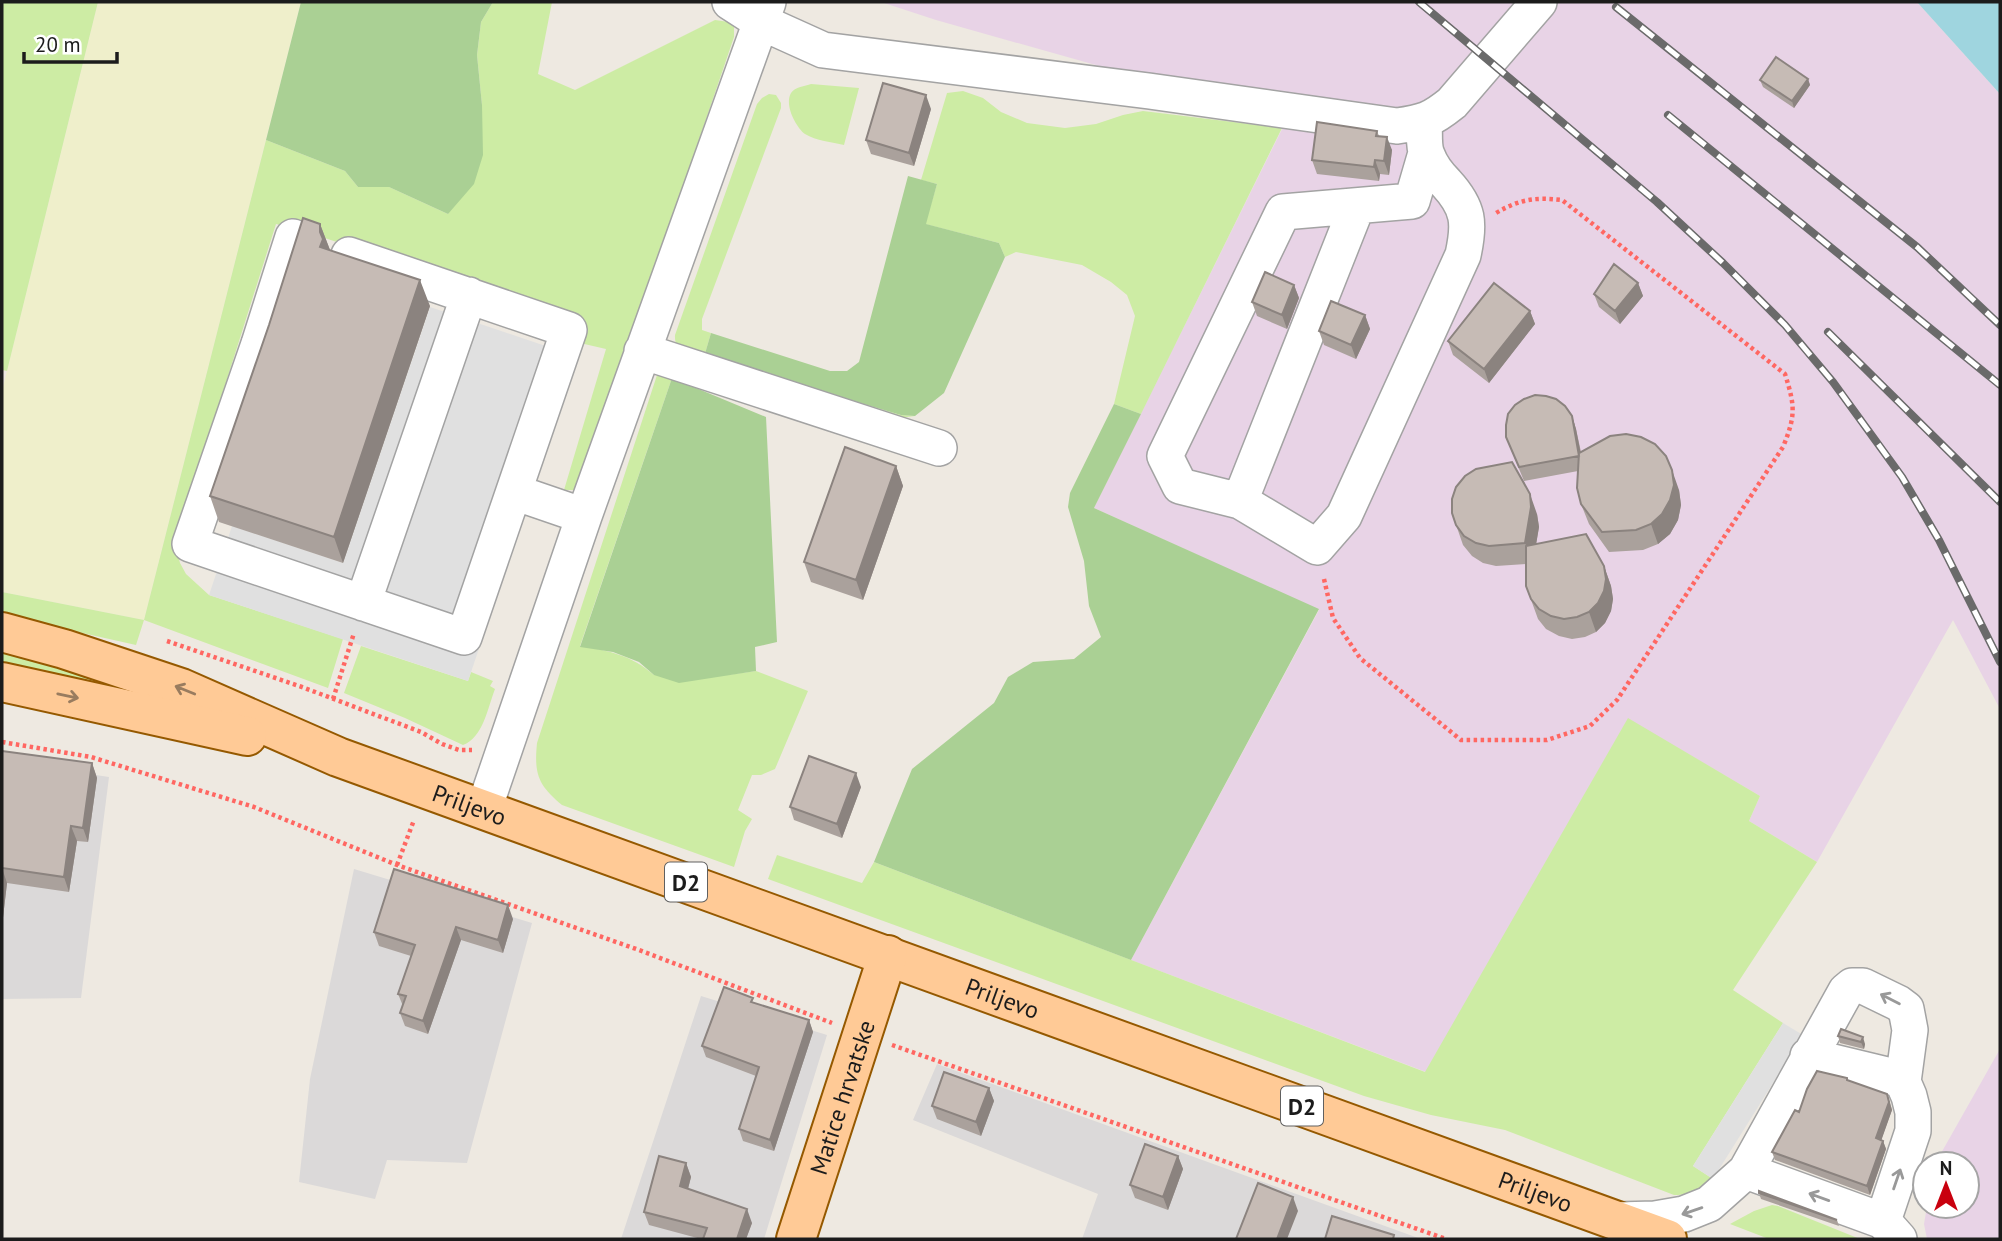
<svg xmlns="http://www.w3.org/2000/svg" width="2002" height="1241" font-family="'PT Sans',sans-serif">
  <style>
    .residential { fill: #dbd9d9 }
    .industrial { fill: #e8d3e6 }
    .farmland { fill: #efefcb }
    .grass { fill: #cdeca4 }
    .forest { fill: #aad094 }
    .parking { fill: #e0e0e0 }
    .water { fill: #9fd5df }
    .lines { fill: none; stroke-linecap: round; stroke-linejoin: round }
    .minor-casing { stroke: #a3a3a3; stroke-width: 38 }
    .major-casing { stroke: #955900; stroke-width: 42 }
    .path { stroke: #ff6762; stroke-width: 4.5; stroke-dasharray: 3.5 3.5; stroke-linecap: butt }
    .minor { stroke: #fff; stroke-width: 35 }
    .major { stroke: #ffca96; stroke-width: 38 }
    .rail-casing { stroke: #6a6a6a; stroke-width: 8 }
    .rail { stroke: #fff; stroke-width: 5; stroke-dasharray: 16; stroke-linecap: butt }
    .wall { fill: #aaa19c }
    .shaded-wall { fill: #8b837f }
    .building { fill: #c6bbb5; stroke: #8b837f; stroke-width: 2 }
    .oneway { stroke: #997c5f }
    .oneway2 { stroke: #999 }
    .labels { text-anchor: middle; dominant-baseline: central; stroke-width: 7; stroke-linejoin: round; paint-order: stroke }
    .shield { fill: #fff; stroke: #606060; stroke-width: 2 }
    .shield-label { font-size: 23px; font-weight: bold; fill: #1c1c1c }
    .street-label { font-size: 24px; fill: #1c1c1c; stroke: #fff }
  </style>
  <rect width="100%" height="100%" fill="#eee9e1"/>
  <path class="residential" d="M2,761L109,777L81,998L2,999Z
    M354,869L532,923L467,1163L387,1160L375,1199L299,1182L310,1079Z
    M701,996L827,1035L764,1239H621Z
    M937,1064L1421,1239H1082L1098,1194L913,1120Z"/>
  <path class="industrial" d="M881,2H1917L2000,94V709L1953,620L1817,862L1749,821L1760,796L1628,719L1426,1072L1131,960L1319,610L1094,508L1287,119L936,20Z
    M2000,1049V1239H1927L1924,1224L1927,1206H1967V1164H1937L1940,1155Z"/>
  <path class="farmland" d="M98,2H301L144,620L2,592V391Z"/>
  <path class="grass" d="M2,2H98L7,371L2,370Z
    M493,2H552L538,74L575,90L715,20L729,22L734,27V37L580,490H564L606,349L580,343L568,320L310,233L276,224L175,544L180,563L186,574L209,595L343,639L328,688L144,620L136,645L2,615V592L144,620L266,140L345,171L358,187H389L448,214L482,105L477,55L481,22Z
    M811,84L859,88L844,145C832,142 816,141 805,134C796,127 784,105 791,93C795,87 805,86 811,84Z
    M963,91L983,98L1001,112L1027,123L1065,128L1096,124L1123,115L1143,111L1282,128L1141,414L1114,404L1135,316L1127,295L1111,282L1082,265L1016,252L1005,257L999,243L925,224L937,184L921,180L947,93Z
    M769,94L776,95L781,103V108L702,319V330L711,333L704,357L901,415L915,416L900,418L892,417L701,363C687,357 674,351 675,335L757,104L762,98Z
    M658,372L672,378L580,646C610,651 631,655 654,675H727L756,671L808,691L775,769L761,775H752L738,810L752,819L745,831L734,867L562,805C538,785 534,774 537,743Z
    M361,646L468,681L471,672L493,681L490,686L495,689C488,707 483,738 463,745L405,718L344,693Z
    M2,649L24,654L136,693L2,664Z
    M1628,718L1760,796L1749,821L1817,862L1733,990L1783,1023L1693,1166L1713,1179C1698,1191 1694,1195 1674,1195L1505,1130L1431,1115L1364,1096L768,879L777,855L862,883L874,862L1425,1072Z
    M1772,1205L1778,1206L1860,1239H1769L1730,1224L1754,1211Z"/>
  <path class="forest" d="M301,2H493L481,22L477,55L482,105L483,155L474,184L448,214L389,187H358L345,171L266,140Z
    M908,176L937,184L926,224L999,243L1005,257L944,393L915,416L901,415L704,357L711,333L830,371H847L859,362Z
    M672,378L766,417L777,642L755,647L756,671L679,683L654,675L639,662L613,652L580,647Z
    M1114,404L1141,414L1094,508L1319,609L1131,960L874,862L912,769L994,703L1008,677L1033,662L1074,659L1101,637L1089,606L1084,561L1068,507L1070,493Z"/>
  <path class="parking" d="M430,307L578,357L468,681L209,595L232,526L343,563Z
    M1783,1023L1803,1035L1713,1179L1693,1166Z"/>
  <path class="water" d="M1917,2H2000V94Z"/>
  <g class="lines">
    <defs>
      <path id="minor" d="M730,2L761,22L823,50L1149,91L1397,126C1424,122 1431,120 1452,103L1539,2
        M1424,122C1425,132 1423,146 1427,155C1431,166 1438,175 1446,183C1469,208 1470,223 1463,255L1344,516L1317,547L1240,501L1180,486L1165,456L1283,212L1412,201L1426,153
        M293,237L259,344L190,544L464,637L569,330L349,255
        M642,351L939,448
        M514,492L584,516
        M1240,501L1357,206
        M363,603L469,295
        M484,809L584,516L768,2
        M1808,1056L1891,1076L1903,1082L1909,1096L1913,1112V1131L1883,1221L1899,1239
        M1746,1171L1883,1221
        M1617,1220L1655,1219L1684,1214L1709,1204L1746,1171L1846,991L1852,986H1863L1898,1003L1906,1009L1910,1030L1903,1082"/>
      <g id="major">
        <path id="s1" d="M2,632L64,649L181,688L338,757L1667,1239"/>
        <path d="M2,682L247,736"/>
        <path id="s2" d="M796,1239L888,955"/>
      </g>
    </defs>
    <use href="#minor" class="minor-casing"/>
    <use href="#major" class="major-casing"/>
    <path class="path" d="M1324,579L1333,618L1360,658L1461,740H1547L1590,726L1617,700L1783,447C1796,415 1795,406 1785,374L1562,200C1535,197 1520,199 1496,213
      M167,641L302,687L421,732L442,744L459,750H472
      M333,699L354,633
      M2,742L91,757L254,807L397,865L639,950L832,1023
      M397,865L414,820
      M892,1045L1446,1239"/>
    <use href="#minor" class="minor"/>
    <use href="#major" class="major"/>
    <defs>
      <path id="rail" d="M1419,2L1657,202L1723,263L1785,325L1833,382L1902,477L1939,540L2000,662
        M1616,7L1917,247L2000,325
        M1668,115L2000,385
        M1828,332L2000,502"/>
    </defs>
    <use href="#rail" class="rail-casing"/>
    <use href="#rail" class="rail"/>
  </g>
  <path class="wall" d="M1808,79L1810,85L1794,108L1763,87L1760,80Z
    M931,109L914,166L871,154L866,140Z
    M1377,131L1379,136L1392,150L1389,175L1380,174L1379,181L1317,174L1312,160Z
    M320,224L330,250L430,306L343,563L219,522L210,496Z
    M1638,283L1643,296L1620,324L1599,307L1594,294Z
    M1294,285L1299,298L1287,329L1257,316L1252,302Z
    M1530,311L1535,324L1489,383L1453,355L1448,341Z
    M1365,315L1370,329L1356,359L1324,345L1319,331Z
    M1572,416L1576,429L1581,452L1679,490L1681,505L1678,520L1670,534L1658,544L1643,550L1609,552L1589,524L1581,504L1578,471L1524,481L1506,437Z
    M896,466L903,486L863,600L811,582L804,562Z
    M1452,513L1537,514L1539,527L1536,544L1604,566L1611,586L1613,599L1611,611L1605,623L1596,632L1585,637L1572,639L1559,636L1546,629L1538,619L1526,586V564L1496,566L1483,563L1472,556L1463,545Z
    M2,751L92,763L97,778L88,842L77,841L69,892L7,883L2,926Z
    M861,787L842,838L794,820L790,807Z
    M513,919L503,953L461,940L428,1034L405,1026L400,1013L403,1006L398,994L411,956L379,946L374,932Z
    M755,1004L809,1020L813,1032L774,1151L743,1141L739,1129L756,1076L706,1057L702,1046Z
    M1841,1029L1865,1044L1864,1049L1840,1043L1838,1036Z
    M1848,1081L1890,1102L1892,1110L1881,1140L1883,1141L1886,1149L1870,1195L1775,1160L1772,1152Z
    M989,1088L994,1101L981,1136L937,1119L932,1106Z
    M1178,1156L1183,1169L1168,1210L1135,1198L1130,1185Z
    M686,1163L691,1177L688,1189L752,1223L746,1239H701L649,1225L644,1212Z
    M1759,1193L1837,1220L1839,1226L1761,1199Z"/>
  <path class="shaded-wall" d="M1808,79L1810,85L1794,108L1792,101Z
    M926,95L931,109L914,166L909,153Z
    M1387,137L1392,150L1389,175L1384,161Z
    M1375,160L1380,174L1379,181L1374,167Z
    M320,224L330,250L320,247Z
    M420,280L430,306L343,563L334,537Z
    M1638,283L1643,296L1620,324L1615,311Z
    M1294,285L1299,298L1287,329L1282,315Z
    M1530,311L1535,324L1489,383L1484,369Z
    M1365,315L1370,329L1356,359L1351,345Z
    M1572,416L1576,429L1584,470L1579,456Z
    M896,466L903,486L863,600L856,580Z
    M1672,470L1679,490L1681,505L1678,520L1670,534L1658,544L1651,524Z
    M1530,494L1537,514L1539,527L1533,563L1525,543Z
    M1604,566L1611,586L1613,599L1611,611L1605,623L1596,632L1589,612Z
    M92,763L97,778L88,842L83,828Z
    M856,773L861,787L842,838L837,824Z
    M71,826L77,841L69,892L64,877Z
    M2,868L7,883L2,926Z
    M508,905L513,919L503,953L498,940Z
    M456,927L461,940L428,1034L423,1021Z
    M809,1020L813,1032L774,1151L770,1140Z
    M1863,1037L1865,1044L1864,1049L1861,1042Z
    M989,1088L994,1101L981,1136L976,1122Z
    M1887,1094L1892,1110L1879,1147L1876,1138Z
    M1883,1141L1886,1149L1870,1195L1867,1186Z
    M1178,1156L1183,1169L1168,1210L1163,1197Z
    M686,1163L691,1177L685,1200L680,1186Z
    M1293,1197L1298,1211L1287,1239H1277Z
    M747,1209L752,1223L746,1239H737Z"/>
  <path class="building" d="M1776,57L1808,79L1792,101L1760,80Z
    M883,83L926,95L909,153L866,140Z
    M1317,122L1377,131L1376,136L1387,137L1384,161L1375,160L1374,167L1312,160Z
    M303,218L320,224V232L323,239L320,247L420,280L334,537L210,496L269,325Z
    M1614,264L1638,283L1615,311L1594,294Z
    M1265,272L1294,285L1282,315L1252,302Z
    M1494,283L1530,311L1484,369L1448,341Z
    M1331,301L1365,315L1351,345L1319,331Z
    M1535,395L1546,396L1556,399L1565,406L1572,416L1579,456L1519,467L1506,437V425L1508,414L1515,405L1524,399Z
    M1626,434L1641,437L1655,444L1666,456L1672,470L1674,485L1670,500L1662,514L1651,524L1636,530L1602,532L1581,504L1577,488L1579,453L1610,436Z
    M845,447L896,466L856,580L804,562Z
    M1512,462L1530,494L1531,507L1525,543L1489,546L1476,543L1464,536L1456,525L1452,513V499L1456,487L1465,476L1476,469Z
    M1586,534L1604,566L1606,579L1604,591L1598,603L1589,612L1577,617L1564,619L1551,616L1539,609L1531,599L1526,586V546Z
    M2,751L92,763L83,828L71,826L64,877L2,868Z
    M809,756L856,773L837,824L790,807Z
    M394,869L508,905L498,940L456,927L423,1021L400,1013L406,996L398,994L415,945L374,932Z
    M724,987L753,998L751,1002L809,1020L770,1140L739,1129L759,1067L702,1046Z
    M1841,1029L1863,1037L1861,1042L1838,1036Z
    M1817,1071L1847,1078V1080L1887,1094L1889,1102L1876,1138L1883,1141L1867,1186L1772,1152L1795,1110L1799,1112L1807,1089Z
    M944,1072L989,1088L976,1122L932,1106Z
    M1145,1144L1178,1156L1163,1197L1130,1185Z
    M659,1156L686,1163L680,1186L747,1209L737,1239H703L707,1228L644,1212Z
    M1258,1183L1293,1197L1277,1239H1236Z
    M1759,1191L1837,1220L1759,1193Z
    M1332,1216L1394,1235L1393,1239H1325Z"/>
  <defs><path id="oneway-shaft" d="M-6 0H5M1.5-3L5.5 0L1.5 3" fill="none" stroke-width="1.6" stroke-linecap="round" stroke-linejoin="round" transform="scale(1.75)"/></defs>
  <g class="oneway">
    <use href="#oneway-shaft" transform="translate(185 690) rotate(-158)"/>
    <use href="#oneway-shaft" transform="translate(68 696) rotate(12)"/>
  </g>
  <g class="oneway2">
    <use href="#oneway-shaft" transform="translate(1890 999) rotate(-153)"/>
    <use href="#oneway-shaft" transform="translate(1897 1179) rotate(-71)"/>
    <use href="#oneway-shaft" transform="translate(1819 1197) rotate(-160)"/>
    <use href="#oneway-shaft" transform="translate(1692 1211) rotate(161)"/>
  </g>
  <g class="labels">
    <g class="shield">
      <rect x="665" y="862.5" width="42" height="39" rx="5"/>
      <rect x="1281" y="1086.5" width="42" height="39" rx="5"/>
    </g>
    <g class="shield-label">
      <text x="686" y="882">D2</text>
      <text x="1302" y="1106">D2</text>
    </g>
    <g class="street-label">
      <text stroke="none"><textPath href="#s1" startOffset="499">Priljevo</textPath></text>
      <text stroke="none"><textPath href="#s1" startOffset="1066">Priljevo</textPath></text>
      <text stroke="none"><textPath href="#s2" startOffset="149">Matice hrvatske</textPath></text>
      <text stroke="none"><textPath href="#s1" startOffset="1633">Priljevo</textPath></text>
    </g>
  </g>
  <rect width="2002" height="1241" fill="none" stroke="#1c1c1c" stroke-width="7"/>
  <g transform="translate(1946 1185)"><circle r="33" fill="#ffffff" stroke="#a4a4a4" stroke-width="2"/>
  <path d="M0-5L12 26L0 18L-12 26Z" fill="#c9000e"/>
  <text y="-10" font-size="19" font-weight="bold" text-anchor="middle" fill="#1c1c1c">N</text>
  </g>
  <path d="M24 52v10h93v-10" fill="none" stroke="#1c1c1c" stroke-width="3.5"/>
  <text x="35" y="52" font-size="21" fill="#1c1c1c" stroke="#ffffff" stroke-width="5" paint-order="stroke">20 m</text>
</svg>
